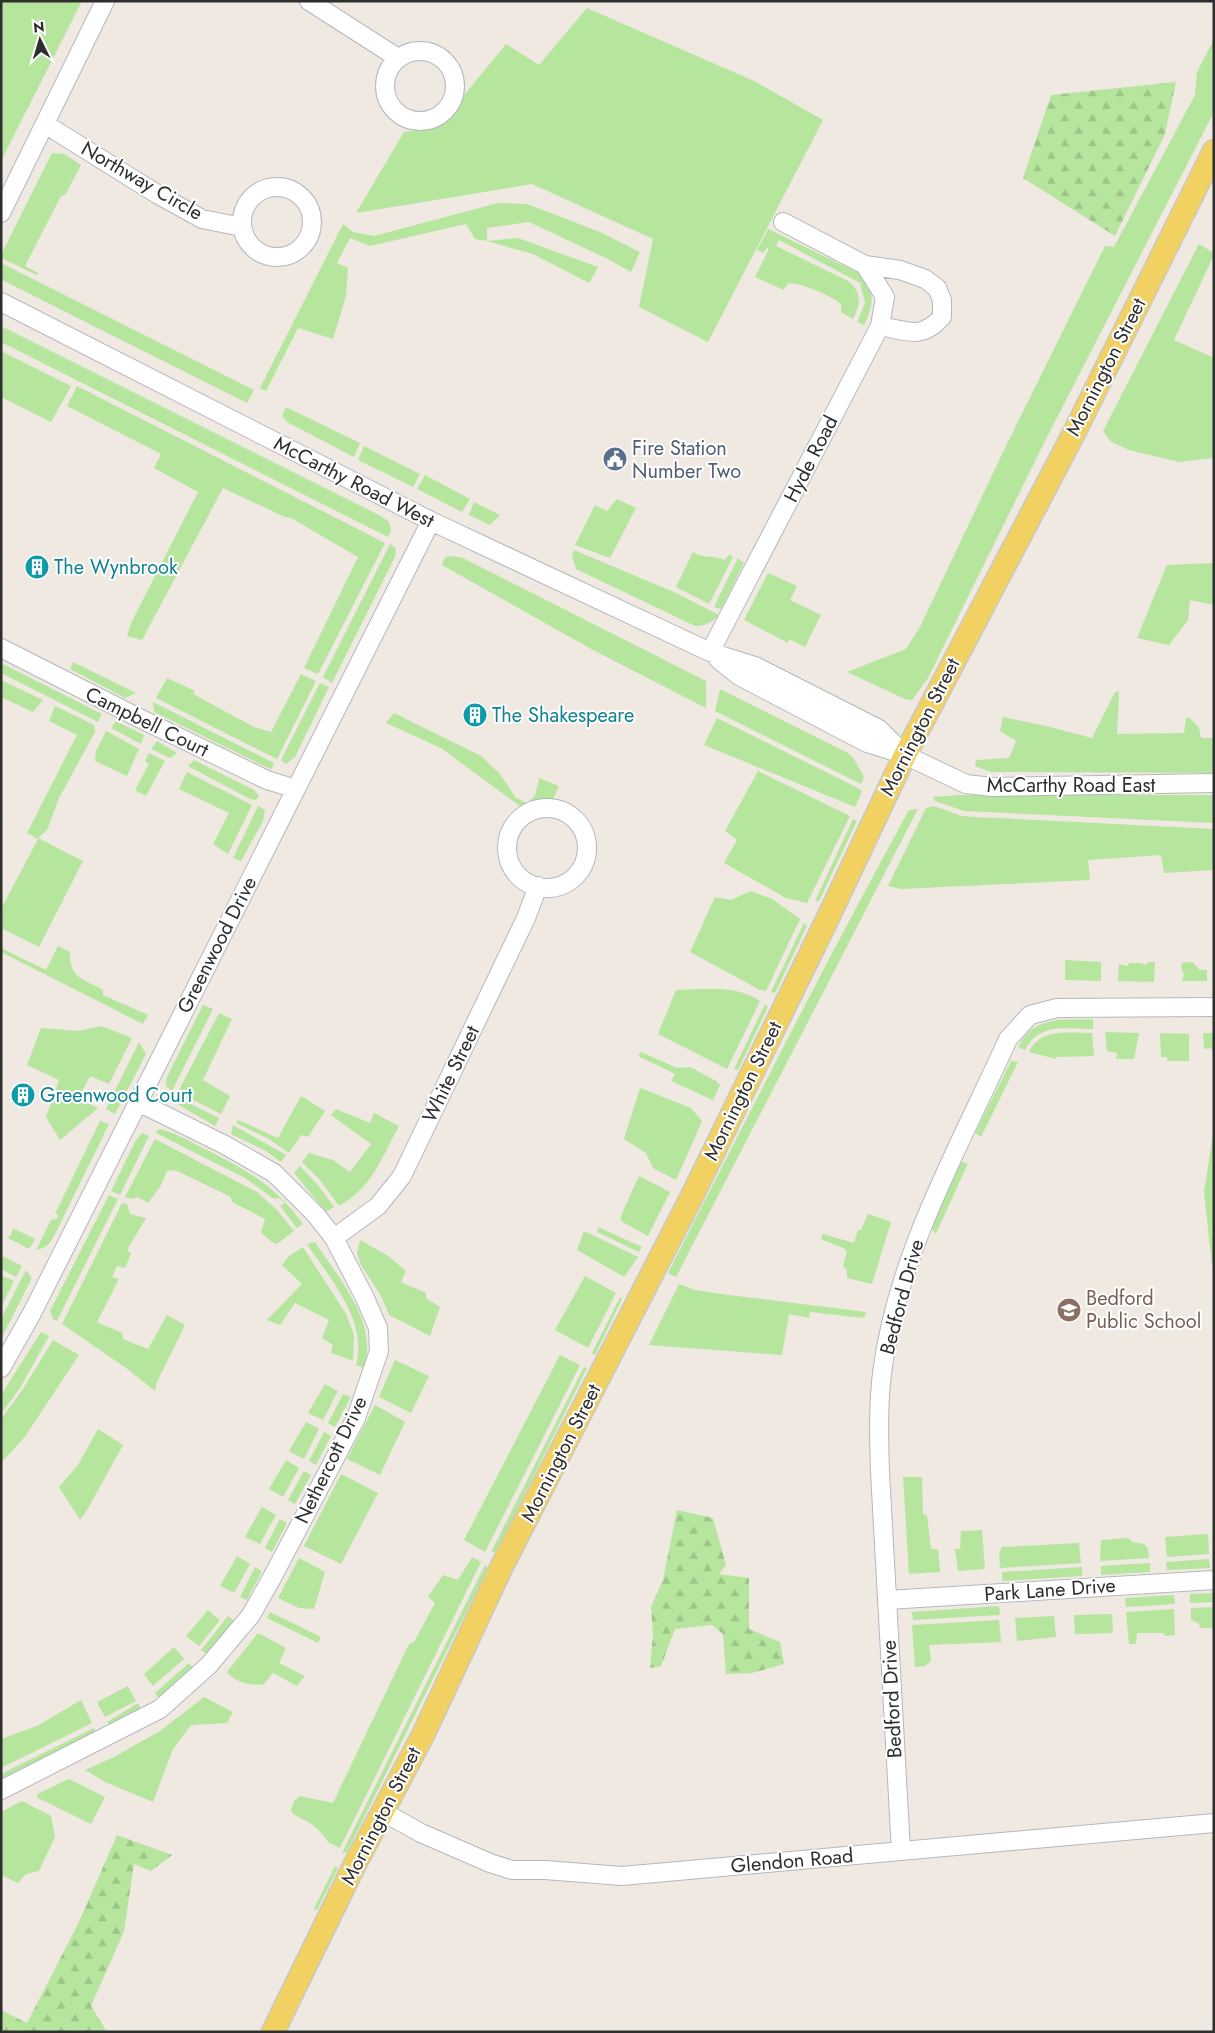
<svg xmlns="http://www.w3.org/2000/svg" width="1215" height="2033" font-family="Jost,sans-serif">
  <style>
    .grass { fill: #b6e59e }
    .forest { fill: url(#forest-firs) }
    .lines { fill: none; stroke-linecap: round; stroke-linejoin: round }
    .minor-casing { stroke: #b4b7c1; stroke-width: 20 }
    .major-casing { stroke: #c9c9c9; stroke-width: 25 }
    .minor { stroke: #fff; stroke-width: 18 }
    .major { stroke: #f2d163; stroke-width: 22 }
    .labels { text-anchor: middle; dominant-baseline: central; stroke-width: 4; stroke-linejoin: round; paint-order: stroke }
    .street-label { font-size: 20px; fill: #2e2e2e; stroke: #fff }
    .service-label { font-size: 20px; fill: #4e5e75; stroke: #fff; text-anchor: start }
    .culture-label { font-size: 20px; fill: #0d838f; stroke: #fff; text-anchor: start }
    .education-label { font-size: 20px; fill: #785e54; stroke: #fff; text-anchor: start }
  </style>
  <defs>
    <pattern id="forest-firs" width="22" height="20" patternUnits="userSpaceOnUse" patternTransform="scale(1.25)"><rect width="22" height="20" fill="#b6e59e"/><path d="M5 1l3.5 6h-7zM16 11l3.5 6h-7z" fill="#9dc588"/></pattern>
  </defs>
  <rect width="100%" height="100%" fill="#efe9e1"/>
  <path class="grass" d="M1,1H82L1,161Z
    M587,8L754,81L823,120L708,342L639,307L653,239L532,184L356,213L404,132L438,127L506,44L539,65Z
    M1214,39V112L1044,443L928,678L912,700L905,699L847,672L906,649L920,627L1004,450L1105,246L1114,247L1195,95L1197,72Z
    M52,153L64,154L81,165L65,195L61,196L25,266L38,273L37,275L1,258V255Z
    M498,203L527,204L600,232L640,252L631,272L610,260L529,222L487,228V241L518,238L598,267L589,283L533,254L487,241L475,239L466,224L370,246L350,238L337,263L348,268L346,296L333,339L298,328L266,391L260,388L343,224L353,232L374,236Z
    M768,229L859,273C876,290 874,305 864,325L857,322L865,303L860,283L779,240L776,246L848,281C862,292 861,304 853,319L841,312V304C830,295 802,283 788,283L784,290L755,277L769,249L767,248L763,253L757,250Z
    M1199,244L1214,253V255L1174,340L1214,358V458L1179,462L1129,450L1110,441L1103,431Z
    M1,263L254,390L247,403L4,281L1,278Z
    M1,326L381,516L389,522L391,531L388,537L1,342Z
    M1,351L71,386L51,422L1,397Z
    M77,386L385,543L318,674L304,668L358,557L291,518L285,517L223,488L142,640L127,636L132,621L198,492L154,468L161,454L67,406Z
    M286,407L360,443L354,457L287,422L282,416Z
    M364,446L420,474L413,487L358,460Z
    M425,475L470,499L462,512L417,489Z
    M617,499L636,508L610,558L575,545L595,505L607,511Z
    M474,502L500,515L490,525L469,515Z
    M390,544L396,548L395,557L332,683L323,677Z
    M574,550L676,593L719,615C712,622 706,626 695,626L576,569L572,555Z
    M693,552C703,559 714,555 725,560L729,554L733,557L709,604L676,587Z
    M454,556L463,558L706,681V708L593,650L442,565L445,557Z
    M738,558L744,563L721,609L714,607Z
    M1214,563V605L1190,600L1188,620L1169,645L1137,638L1167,565Z
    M768,573L797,586L790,600L821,615L805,647L789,639L788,643L744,620Z
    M73,662L136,693L125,698L70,669Z
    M1,663L102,714L98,722L1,673Z
    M301,674L316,681L277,759L156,698L167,678L195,691L193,694L254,727L271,732Z
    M1,680L43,700L33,712L1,697Z
    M320,683L329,687L295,757L286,764L281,760Z
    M720,689L848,753L854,759L864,777L861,784L715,711Z
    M1119,691L1117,734L1184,733L1186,718H1190L1199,728L1201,738H1214V773L991,772L975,766L976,760L1009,758L1016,741L1000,731L1003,717L1046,726L1092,738L1115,692Z
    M153,702L274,763L272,769L266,767L154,712Z
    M55,706L94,725L95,732L59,798L47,830L38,838L83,861L39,947L1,928V909L38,839L27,833L77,735L49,721Z
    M394,713L481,756L500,774L516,798L527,803L535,796L539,778L559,786L552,802L539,804L524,809L441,748L386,723Z
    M717,718L856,787L862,791L855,807L704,745Z
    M116,721L144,735L141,744L111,728Z
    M106,731L139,749L127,776L95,761L96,751Z
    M157,741L177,753L170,758L151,749Z
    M149,753L165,761L146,796L135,790L149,764L145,761Z
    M194,760L254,790L259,796L256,800L250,799L188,766Z
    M758,771L850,816L807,903L786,898L724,863L737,840L725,831Z
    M187,772L252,805L228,854L213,844L229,813L179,789Z
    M960,795H1214V823L964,811L935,801L933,797Z
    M258,806L265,810L263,821L241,861L233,858Z
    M934,806L962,816L976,817L1214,829V870L1164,873L1161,855L1088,860L1090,880L901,889L888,886L926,808Z
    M918,809L676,1277L668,1273C747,1118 825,963 909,810Z
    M853,819L857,821L819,901H815Z
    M751,891L772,899L800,919L766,991L760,990L690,952L715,897L731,900Z
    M804,923L807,926L775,993L771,992Z
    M58,946L70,952C69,978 83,979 103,990V995L148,1015L143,1024L1,952V948L46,970Z
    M1065,960L1101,962V981L1065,980Z
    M1148,962H1155L1154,982L1118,981L1119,964L1128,966L1129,963H1140L1146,965Z
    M1192,962L1200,970H1207V981H1182L1184,974L1181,968L1182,963Z
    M699,989C721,989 741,988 760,1001L727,1069L658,1034L676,990Z
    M765,1004L768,1007L738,1070L734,1069Z
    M203,1005L213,1009L172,1091L166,1086L167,1077Z
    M219,1013L232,1019L203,1080L230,1096L221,1114L178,1092Z
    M1093,1019V1029C1067,1029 1039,1022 1025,1050L1018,1047C1034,1015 1063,1020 1093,1019Z
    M101,1026L132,1038L109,1084L90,1076L78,1099L98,1108L60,1140L46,1117L59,1080L27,1065L41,1028L79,1031Z
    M1105,1032L1139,1033L1134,1059H1116L1117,1053L1107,1051Z
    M1092,1033L1094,1056L1056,1057V1059L1029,1052C1040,1028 1069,1033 1092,1033Z
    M1160,1033L1189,1034V1061H1167V1057H1161Z
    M1203,1033H1214V1054L1211,1048L1204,1049Z
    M139,1042L146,1054L115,1114L106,1109Z
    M641,1052L677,1068L690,1067L716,1081L720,1085L713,1100L671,1081L675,1074L638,1056Z
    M1011,1061L1018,1062L981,1137L975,1133Z
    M640,1088L691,1108L702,1121L676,1180L653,1168L646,1153L624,1139Z
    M174,1096L219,1118L215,1126L172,1101Z
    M301,1096L325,1111L308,1137L301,1135L289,1153L269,1139L236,1123L238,1120L278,1138Z
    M336,1109L370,1123L374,1113L399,1126C382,1157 372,1188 339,1206L319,1179L302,1162L309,1153L333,1160L350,1172L371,1144L331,1115Z
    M100,1121L109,1124L57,1230C51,1241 49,1248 36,1250L51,1220L56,1219L59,1215L55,1214Z
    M233,1125L286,1155L281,1162L266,1151L231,1134Z
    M1214,1128V1265H1212L1204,1192Z
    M158,1129C173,1131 187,1140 201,1147C243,1168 275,1184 303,1224L297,1228L280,1206L285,1203L279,1198L274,1199L245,1178L156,1133Z
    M142,1133L149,1136L120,1195L111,1191L136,1140Z
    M155,1139L257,1192L277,1210L294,1231L277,1244L272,1242L261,1233L265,1219L232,1202L231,1197L175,1170L167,1171L160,1187L148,1203L138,1197L131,1199L125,1197Z
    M960,1162L968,1163L936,1234L931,1228Z
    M300,1166L318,1185L334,1207L326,1212L294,1173Z
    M639,1176L670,1192L648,1236L621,1221V1216Z
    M109,1195L118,1199L57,1321L53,1319L50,1311Z
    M122,1203L127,1204L130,1214L146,1218L127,1250L131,1253L125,1268L117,1266L112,1277L119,1279L97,1322L122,1333L123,1339L148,1349L167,1315L185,1325L157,1382L155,1391L126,1368L62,1324Z
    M868,1214L891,1222L872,1284L847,1278V1270L843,1266L847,1252L845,1249L821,1239L823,1234L854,1243L858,1230H861Z
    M598,1227L642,1247L639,1252L597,1232Z
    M13,1228L35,1239L29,1249L8,1238L12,1233Z
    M584,1231L638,1257L624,1277L577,1250Z
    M360,1240L388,1256L406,1271L401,1282L426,1293V1298L440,1307L430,1336L389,1315L381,1296L361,1265L357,1253Z
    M315,1242C336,1275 370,1312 367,1353C366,1358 366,1363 364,1368L356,1365C368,1320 330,1279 307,1244Z
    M303,1247L346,1314L354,1335L353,1361L331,1353L333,1345L322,1338L329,1320L295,1303L280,1325L267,1320L302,1284L282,1265L289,1256Z
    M1,1255L22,1266L16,1277L1,1269Z
    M26,1270L31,1277V1280L1,1339V1319Z
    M1,1275L14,1281L1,1307Z
    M585,1276L616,1293L588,1348L555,1330Z
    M679,1284L695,1290L721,1294L866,1312L864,1318L810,1312L809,1318L789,1314L782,1355L649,1345Z
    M620,1297L622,1299L595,1355L592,1353Z
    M41,1332L49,1336L20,1388L1,1414V1395Z
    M53,1340L79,1355L24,1438L1,1463V1419L23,1389Z
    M560,1355L580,1365L485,1552L464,1540Z
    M395,1360L429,1376L411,1413L379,1397Z
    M584,1367L587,1368L496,1552H491Z
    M325,1384L338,1391L323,1420L308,1413Z
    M343,1394L351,1397L335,1427L328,1423Z
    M375,1405L405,1422L380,1475L347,1459Z
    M306,1422L319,1429L304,1459L289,1451Z
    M98,1429L123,1445L87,1510L80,1520L59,1487L78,1465Z
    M324,1432L331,1436L316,1465L309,1461Z
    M286,1460L299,1468L283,1497L269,1489Z
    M304,1471L311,1475L295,1504L288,1500Z
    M341,1474L378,1493L341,1564L304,1546Z
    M903,1477H922L923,1514L927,1515L931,1549H938L940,1572L909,1574Z
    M262,1507L276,1515L260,1544L245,1537Z
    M280,1519L287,1523L272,1552L265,1548Z
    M982,1530L985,1569L958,1571L955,1549H960L961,1531Z
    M1208,1534L1209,1554L1167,1557L1165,1537Z
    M1128,1538L1133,1542L1144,1544L1148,1549L1149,1558L1100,1561L1101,1540Z
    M1079,1543L1081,1563L1000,1568L999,1555L1002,1547Z
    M237,1556L250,1564L234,1593L220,1586Z
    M472,1557L481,1562L340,1848L329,1843L318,1829L310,1823L293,1814L291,1810L294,1801L300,1796L333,1803L409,1644L414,1642L435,1603L428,1597L443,1575L458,1580Z
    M299,1558L325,1572L314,1609L299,1608L278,1598Z
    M1209,1559L1210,1568L1167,1570L1166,1562Z
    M1150,1563V1572L1101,1575V1566Z
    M485,1565L488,1568L347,1852L342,1853Z
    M255,1567L262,1571L247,1600L240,1597Z
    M1082,1567V1576L1002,1581V1572Z
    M1214,1593V1602L1190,1603V1594Z
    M1174,1595L1175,1604L1126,1607L1125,1598Z
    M999,1606L1000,1615L913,1620L912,1612Z
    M1214,1607V1628H1201L1198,1623L1191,1620V1608Z
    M1174,1609L1175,1635L1165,1636L1164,1633H1137L1136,1644H1129L1126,1612Z
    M208,1610L220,1620L199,1646L186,1636Z
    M270,1612L321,1637L318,1643L267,1618Z
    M1112,1614L1113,1633L1075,1634L1074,1615Z
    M228,1616L234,1621L208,1655L201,1650Z
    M1054,1616L1056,1637L1017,1641L1015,1618Z
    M999,1620L1001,1642L929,1645L931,1661L925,1666L915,1667L912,1625Z
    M258,1633L286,1648L279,1663L305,1676L297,1686L273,1673L264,1684C253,1687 234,1682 227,1672Z
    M174,1647L184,1659L153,1686L144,1674Z
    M189,1663L194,1670L160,1700L155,1693Z
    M128,1686L136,1701L105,1717L97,1702Z
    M204,1697L233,1712L227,1723L191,1725L173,1749L153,1802L105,1782L85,1770L114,1757L160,1731Z
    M81,1700L92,1723L1,1768V1739L37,1726Z
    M138,1703L142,1711L112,1729L107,1722Z
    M94,1728L96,1735L3,1781L1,1774Z
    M69,1779L105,1797L91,1824L38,1798L37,1794Z
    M22,1801L51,1816L55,1837L39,1871L26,1874L18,1883L1,1875V1814L3,1811Z
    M335,1866L338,1868L317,1910L314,1909Z"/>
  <path class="forest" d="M1176,82L1165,134L1115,236L1023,178L1051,95Z
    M677,1510L713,1518L726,1565L719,1574L749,1578V1629L780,1642L784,1664L752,1673L726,1674L723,1634L712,1625L675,1629L661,1666L650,1668L653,1635L651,1607L663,1580Z
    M117,1835L172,1855L151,1871L134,1864L124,1931L91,2006L107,2032H1V2010L27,2023L79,1922Z"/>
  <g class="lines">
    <defs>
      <path id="minor" d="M309,1L398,58
        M385 86a35 35 0 1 1 70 0a35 35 0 1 1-70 0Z
        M45,124L157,194L202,219L242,227
        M242 222a35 35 0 1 1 70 0a35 35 0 1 1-70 0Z
        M1,213L105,1
        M783,222L865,265L900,270L925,279L937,288L942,300V317C921,340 908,331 880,326
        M1,302L431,521L710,652L755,666L879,729L905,755
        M1,648L135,716L267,780L296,789
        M710,652L880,326L885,297L865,265
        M718,659L739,676L867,743L905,755L966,784L992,787L1214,783
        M507 848a40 40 0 1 1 80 0a40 40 0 1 1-80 0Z
        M334,1238L378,1206L402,1176L526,918L538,886
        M1,1368L32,1313L431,521
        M887,1600L1214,1580
        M1,1790L160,1709L209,1665L251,1615L274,1574L356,1418L379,1351L378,1328L365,1298L334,1238L316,1215L274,1173L225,1145L138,1102
        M383,1812L421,1833L490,1863L512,1870H545L622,1876L1214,1823
        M901,1851L880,1472C879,1439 878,1405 882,1373C897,1254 960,1146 1008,1039L1030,1015L1057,1008L1214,1007"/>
      <path id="major" d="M273,2032L354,1866L423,1735L502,1566L692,1196L826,922L905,755L1074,433L1214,151"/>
    </defs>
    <use href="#minor" class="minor-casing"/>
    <use href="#major" class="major-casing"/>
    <use href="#minor" class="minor"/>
    <use href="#major" class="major"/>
  </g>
  <defs>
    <symbol id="civic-disc" viewBox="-11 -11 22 22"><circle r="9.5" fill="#5c6f8a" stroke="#fff"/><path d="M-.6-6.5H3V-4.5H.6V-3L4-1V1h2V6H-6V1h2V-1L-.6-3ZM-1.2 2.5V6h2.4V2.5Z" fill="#fff"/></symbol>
    <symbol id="building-disc" viewBox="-11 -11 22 22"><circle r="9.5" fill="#0f9aa8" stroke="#fff"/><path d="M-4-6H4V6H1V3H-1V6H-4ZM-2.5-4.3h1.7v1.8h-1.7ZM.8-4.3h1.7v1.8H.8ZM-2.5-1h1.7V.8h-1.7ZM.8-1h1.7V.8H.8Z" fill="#fff"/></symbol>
    <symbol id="school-disc" viewBox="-11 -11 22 22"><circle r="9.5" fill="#8d6e63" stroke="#fff"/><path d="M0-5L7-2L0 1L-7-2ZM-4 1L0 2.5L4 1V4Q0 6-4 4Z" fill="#fff"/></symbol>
  </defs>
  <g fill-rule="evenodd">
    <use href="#civic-disc" x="601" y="445" width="28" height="28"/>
    <use href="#building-disc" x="23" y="553" width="28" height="28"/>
    <use href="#building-disc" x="461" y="701" width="28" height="28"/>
    <use href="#building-disc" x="9" y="1081" width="28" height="28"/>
    <use href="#school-disc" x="1055" y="1296" width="28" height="28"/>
  </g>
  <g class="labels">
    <g class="street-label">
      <text transform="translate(142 181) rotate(30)">Northway Circle</text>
      <text transform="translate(1106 367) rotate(-63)">Mornington Street</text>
      <text transform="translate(811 459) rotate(-63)">Hyde Road</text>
      <text transform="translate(354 482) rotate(27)">McCarthy Road West</text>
      <text transform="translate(147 722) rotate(26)">Campbell Court</text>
      <text transform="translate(920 727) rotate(-63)">Mornington Street</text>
      <text x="1071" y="785">McCarthy Road East</text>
      <text transform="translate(217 945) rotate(-63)">Greenwood Drive</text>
      <text transform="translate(451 1074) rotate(-64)">White Street</text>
      <text transform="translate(743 1091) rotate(-64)">Mornington Street</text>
      <text transform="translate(902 1297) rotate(-75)">Bedford Drive</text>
      <text transform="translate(561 1453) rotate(-63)">Mornington Street</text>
      <text transform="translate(331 1460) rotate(-64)">Nethercott Drive</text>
      <text transform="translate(1050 1590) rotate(-4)">Park Lane Drive</text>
      <text transform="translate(892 1699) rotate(-93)">Bedford Drive</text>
      <text transform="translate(381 1816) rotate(-63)">Mornington Street</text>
      <text transform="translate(792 1861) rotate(-5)">Glendon Road</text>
    </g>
    <g class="service-label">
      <text x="632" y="448">Fire Station<tspan x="632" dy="23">Number Two</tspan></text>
    </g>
    <g class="culture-label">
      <text x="54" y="567">The Wynbrook</text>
      <text x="492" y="715">The Shakespeare</text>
      <text x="40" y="1095">Greenwood Court</text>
    </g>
    <g class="education-label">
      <text x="1086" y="1298">Bedford<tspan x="1086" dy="23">Public School</tspan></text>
    </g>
  </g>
  <rect width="1215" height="2033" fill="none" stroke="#2e2e2e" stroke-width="5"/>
  <g transform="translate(40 40) rotate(355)" stroke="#ffffff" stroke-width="4" paint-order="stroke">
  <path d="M0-4L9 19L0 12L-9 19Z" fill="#2e2e2e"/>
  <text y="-8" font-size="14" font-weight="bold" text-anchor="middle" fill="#2e2e2e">N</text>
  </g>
</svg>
